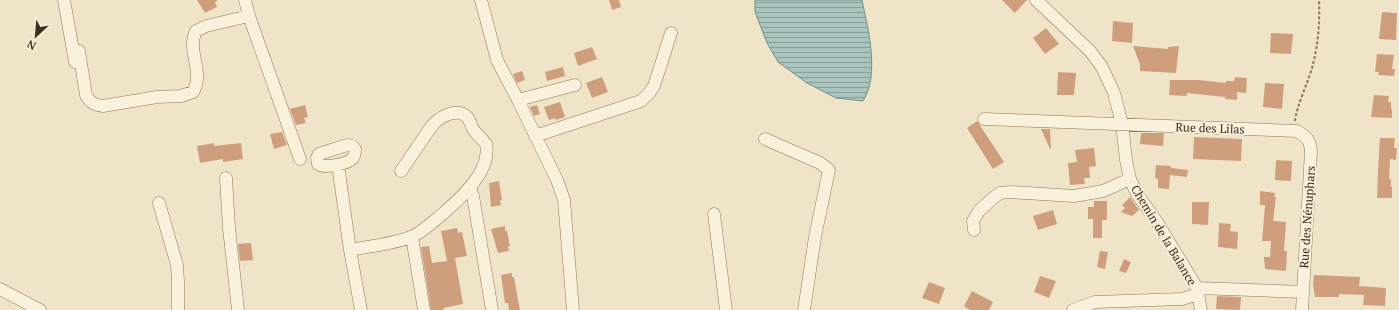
<svg xmlns="http://www.w3.org/2000/svg" width="1399" height="310" font-family="'PT Serif',serif">
  <style>
    .water { fill: url(#water-rules); stroke: #6f938a }
    .building { fill: #cf9f7d }
    .lines { fill: none; stroke-linecap: round; stroke-linejoin: round }
    .minor-casing { stroke: #8d765c; stroke-width: 13 }
    .path { stroke: #8d765c; stroke-width: 2; stroke-dasharray: 3 2; stroke-linecap: butt }
    .minor { stroke: #faf1dc; stroke-width: 12 }
    .labels { text-anchor: middle; dominant-baseline: central; stroke-width: 4; stroke-linejoin: round; paint-order: stroke }
    .street-label { font-size: 12px; fill: #3d2e20; stroke: #f7eed8 }
  </style>
  <defs>
    <pattern id="water-rules" width="6" height="5" patternUnits="userSpaceOnUse"><rect width="6" height="5" fill="#a9c4bc"/><path d="M0 2.5h6" fill="none" stroke="#8ba098"/></pattern>
  </defs>
  <rect width="100%" height="100%" fill="#f0e4c8"/>
  <path class="water" d="M755,0H862C868,29 880,74 863,101L836,98L807,83L778,62L767,43L755,12Z"/>
  <path class="building" d="M197,0H218L215,2L217,7L205,13Z
    M609,0H619L621,7L612,10Z
    M1002,0H1027L1015,13Z
    M1382,12L1397,13L1396,40L1379,39Z
    M1113,21L1133,23L1132,43L1112,41Z
    M1046,28L1059,44L1045,54L1033,38Z
    M1271,33L1293,34L1291,54L1270,53Z
    M1133,46L1168,49V47L1179,46L1176,73L1140,71V64Z
    M592,47L597,59L578,66L574,53Z
    M1377,54L1394,55L1392,69H1395L1394,76L1378,75L1379,72H1375Z
    M563,67L565,76L547,81L545,72Z
    M522,71L525,80L517,83L513,74Z
    M1058,72L1076,73L1074,95H1057Z
    M602,77L608,92L592,98L586,83Z
    M1235,77L1247,78L1246,93L1237,92V100L1225,99V97L1187,93V96L1169,95L1170,80H1199L1226,83V81H1234Z
    M1265,83L1284,84L1282,109L1263,107Z
    M1374,95L1389,96L1388,102H1391V109H1392V118L1371,117Z
    M560,102L565,117L556,120L555,118L549,120L544,107Z
    M305,105L308,117L304,118L306,123L296,125L290,109Z
    M537,105L540,114L534,116L530,107Z
    M977,121L1004,162L993,169L967,128Z
    M1041,129H1050L1051,149H1050Z
    M282,132L287,145L274,149L270,134Z
    M1141,133H1164L1163,146L1140,144Z
    M1194,137L1242,139L1241,161L1193,159Z
    M1380,138H1395L1394,148H1397L1396,160L1390,159L1389,179H1391V187H1392V198H1377L1378,170Z
    M214,143V146L241,143L243,159L223,162V159L200,163L197,146Z
    M1094,148L1096,166L1089,167L1090,178H1084L1085,184L1070,185L1068,163L1077,162L1075,150Z
    M1276,160L1292,161L1291,181L1275,180Z
    M1156,165L1171,166V168L1188,170L1187,177L1170,175L1169,189L1158,188V179L1155,178Z
    M499,181L502,200H500L501,205L491,207L489,183Z
    M1260,191L1275,193L1274,197H1276L1273,221L1286,222L1284,251H1287L1286,271L1265,269L1264,257H1270L1271,241H1262L1265,205H1260Z
    M1130,197L1139,210L1132,216L1121,212L1125,208L1122,205Z
    M1094,201H1107V220H1102V238H1093V219H1088V207H1094Z
    M1192,202H1209L1208,225L1192,224Z
    M1053,210L1057,224L1038,230L1033,216Z
    M1219,223L1231,224L1230,231L1238,232L1237,249L1218,247Z
    M505,226V231H507L510,246H508L509,251L498,253L491,229Z
    M457,228L458,233L462,232L467,256L455,258L463,304L443,308L444,310H431L421,247L429,246L432,263L447,261L441,231Z
    M251,243L253,260L240,261L238,244Z
    M1100,251L1108,252L1105,269L1097,267Z
    M1124,259L1131,262L1126,273L1119,271Z
    M512,273V277H514L520,310H509L508,303H505L501,275Z
    M1314,275L1360,277L1359,286L1386,288L1385,306L1363,305L1364,295L1339,294V297H1315L1313,284Z
    M1040,276L1056,281L1049,298L1034,292Z
    M929,282L945,288L939,304L922,298Z
    M972,291L993,302L989,310H970L964,306Z
    M1217,296L1241,297L1240,310L1216,309Z"/>
  <g class="lines">
    <defs>
      <path id="minor" d="M64,0L75,62
        M245,0L249,16L300,159
        M481,0L497,60L518,100L557,180L564,200L573,310
        M1036,0L1090,51L1102,67L1114,93L1122,124L1126,160L1130,179L1137,194L1157,222L1197,288L1201,310
        M79,51L86,95C90,103 95,105 103,106L157,97L181,96L193,92C205,72 186,51 196,31L206,26L249,16
        M518,100L575,85
        M984,119L1297,131C1307,137 1310,140 1311,151L1302,310
        M535,136L641,101L650,92L654,86L671,33
        M765,139L820,163L829,170L815,237L804,310
        M347,145L352,146L355,149C355,152 355,155 353,158C348,164 324,169 318,164L317,158L319,154Z
        M338,165L350,250L361,310
        M226,178L229,228L238,310
        M470,188L473,196L492,310
        M159,203L177,265L178,281V310
        M714,214L726,310
        M974,230L973,221L979,211L993,198L1000,193L1010,192L1074,196L1103,191L1130,179
        M412,237L424,310
        M350,250C370,246 395,244 413,236C422,232 430,224 438,218C457,201 492,173 486,144C482,138 475,134 472,127C470,123 470,119 466,116C455,107 438,118 431,127L401,171
        M1197,288L1303,292
        M0,289L40,310
        M1073,310L1095,302L1182,299L1198,294"/>
    </defs>
    <use href="#minor" class="minor-casing"/>
    <path class="path" d="M1295,121C1296,108 1308,82 1312,68C1318,46 1320,23 1319,0"/>
    <use href="#minor" class="minor"/>
  </g>
  <g class="labels">
    <g class="street-label">
      <text transform="translate(1210 128) rotate(2)">Rue des Lilas</text>
      <text transform="translate(1307 217) rotate(-86)">Rue des Nénuphars</text>
      <text transform="translate(1164 235) rotate(59)">Chemin de la Balance</text>
    </g>
  </g>
  <g transform="translate(36 36) rotate(206)" stroke="#f7eed8" stroke-width="3" paint-order="stroke">
  <path d="M0-3L7 15L0 10L-7 15Z" fill="#3d2e20"/>
  <text y="-6" font-size="11" font-weight="bold" text-anchor="middle" fill="#3d2e20">N</text>
  </g>
</svg>
